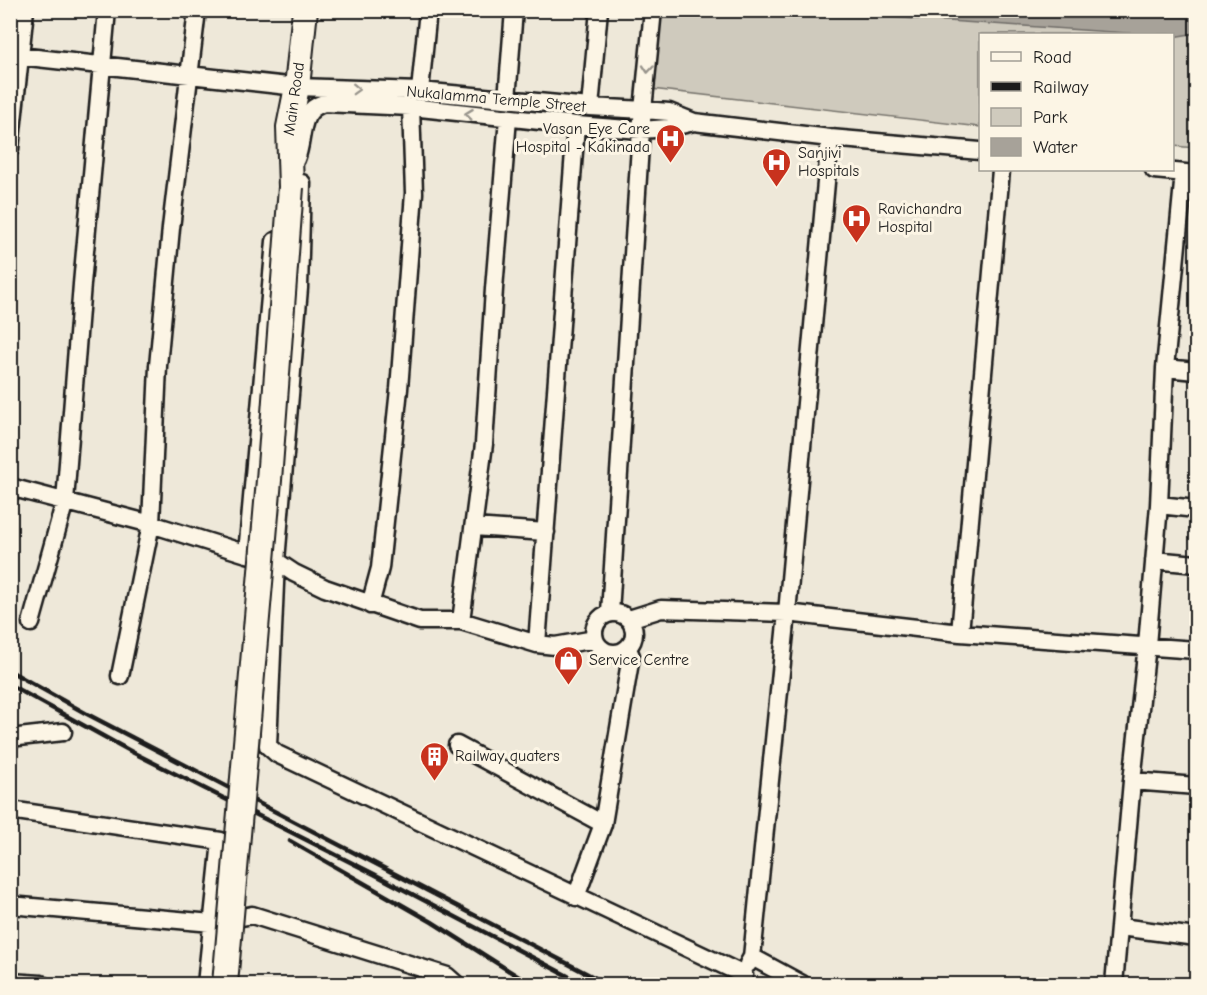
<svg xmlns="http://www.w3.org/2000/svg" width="1207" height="995" font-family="'Comic Neue',sans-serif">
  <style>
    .green { fill: #cfcabd; stroke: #76736c; stroke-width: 1.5 }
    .water { fill: #a7a299; stroke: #6f6c67; stroke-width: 1.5 }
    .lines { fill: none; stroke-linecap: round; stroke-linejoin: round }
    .minor-casing { stroke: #1c1c1c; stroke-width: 21 }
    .highway-casing { stroke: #1c1c1c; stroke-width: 28 }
    .minor { stroke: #fcf5e5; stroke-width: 16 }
    .highway { stroke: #fcf5e5; stroke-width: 24 }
    .rail { stroke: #1c1c1c; stroke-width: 4.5 }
    .highway-bridge-casing { stroke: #1c1c1c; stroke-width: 28; stroke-linecap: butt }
    .highway-bridge { stroke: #fcf5e5; stroke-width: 24 }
    .oneway { stroke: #97938b }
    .labels { text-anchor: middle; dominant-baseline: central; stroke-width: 6; stroke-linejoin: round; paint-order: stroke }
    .street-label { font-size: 16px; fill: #1c1c1c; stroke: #fcf5e5 }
    .poi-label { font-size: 16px; fill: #1c1c1c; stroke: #fcf5e5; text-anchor: start }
  </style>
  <rect width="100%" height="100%" fill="#eee8d9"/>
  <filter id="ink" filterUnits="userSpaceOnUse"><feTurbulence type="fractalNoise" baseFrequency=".0167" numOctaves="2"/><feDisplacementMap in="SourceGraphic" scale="12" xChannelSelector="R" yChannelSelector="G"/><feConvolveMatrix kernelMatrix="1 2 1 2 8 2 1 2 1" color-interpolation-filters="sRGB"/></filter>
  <g filter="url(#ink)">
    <path class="green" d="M653,11H1196V148L1173,146L1172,34H980V127L643,88Z"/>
    <path class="water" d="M828,11H1196V33L1173,37L1172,34H1141L830,13Z"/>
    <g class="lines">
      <defs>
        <path id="minor" d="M10,55L297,87L420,91L590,107L644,110L669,112L694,122L830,138L980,151
          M420,91L428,10
          M507,99L514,10
          M590,107L599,10
          M10,149L25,10
          M296,159C305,138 297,111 324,103L411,107L576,125L641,130L668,128L694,122
          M1154,170L1196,174
          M302,183L299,288L276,561L268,746L277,754L744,975
          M1165,368L1196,371
          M10,487L151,524L247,554L276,561L294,573L325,588L420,621H461L537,644L555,646L595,639
          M1159,505L1196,509
          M474,527L546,532
          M247,554L275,241
          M1154,560L1196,564
          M370,605L380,568L399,389L414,193L411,107
          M594 633a20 20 0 1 1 40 0a20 20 0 1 1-40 0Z
          M610,613L641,130L653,10
          M629,619L661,609L787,613L960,633L1196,650
          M461,621L484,444L494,289L508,118
          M31,623L65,501L82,284L107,10
          M960,633L1001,170
          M537,644L576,125
          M120,676L151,524L158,366L171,228L197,10
          M10,738L63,732
          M457,745L603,824
          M1132,781L1196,786
          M10,810L221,841L206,984
          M576,897L603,824L631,656L628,649
          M10,905L212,923L252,915L447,976L456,984
          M1120,927L1196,937
          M752,957L787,613L830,138
          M748,964L752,957L802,984
          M10,982L41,984
          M1114,984L1132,781L1147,645L1159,505L1165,368L1184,173"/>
        <path id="highway" d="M291,187L289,127L297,87L305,10"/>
      </defs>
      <use href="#minor" class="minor-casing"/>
      <use href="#highway" class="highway-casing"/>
      <use href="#minor" class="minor"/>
      <use href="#highway" class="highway"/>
      <path class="rail" d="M10,671L87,714L607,984
        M10,685L132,752L374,874L583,984
        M290,841L432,922L530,984"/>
      <defs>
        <path id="highway-bridge" d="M225,984L269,480L291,187"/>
      </defs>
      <use href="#highway-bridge" class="highway-bridge-casing"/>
      <use href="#highway-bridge" class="highway-bridge"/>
    </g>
    <defs><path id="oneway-chevron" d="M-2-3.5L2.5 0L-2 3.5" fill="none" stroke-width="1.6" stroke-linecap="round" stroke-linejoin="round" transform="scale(1.5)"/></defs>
    <g class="oneway">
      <use href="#oneway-chevron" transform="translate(648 69) rotate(95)"/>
      <use href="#oneway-chevron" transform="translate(356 89) rotate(2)"/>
      <use href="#oneway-chevron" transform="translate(469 114) rotate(-173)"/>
    </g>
  </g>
  <defs>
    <symbol id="hospital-pin" viewBox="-11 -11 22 30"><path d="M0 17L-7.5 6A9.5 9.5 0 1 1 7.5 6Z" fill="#c8321e" stroke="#fcf5e5"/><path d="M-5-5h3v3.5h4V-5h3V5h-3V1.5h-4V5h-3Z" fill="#fff"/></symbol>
    <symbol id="shop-pin" viewBox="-11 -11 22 30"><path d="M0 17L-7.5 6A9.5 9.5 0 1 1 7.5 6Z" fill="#c8321e" stroke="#fcf5e5"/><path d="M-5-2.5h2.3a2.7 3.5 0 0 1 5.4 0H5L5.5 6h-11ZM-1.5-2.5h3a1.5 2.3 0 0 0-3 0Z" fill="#fff"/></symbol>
    <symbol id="building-pin" viewBox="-11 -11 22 30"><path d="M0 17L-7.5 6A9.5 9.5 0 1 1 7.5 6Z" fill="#c8321e" stroke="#fcf5e5"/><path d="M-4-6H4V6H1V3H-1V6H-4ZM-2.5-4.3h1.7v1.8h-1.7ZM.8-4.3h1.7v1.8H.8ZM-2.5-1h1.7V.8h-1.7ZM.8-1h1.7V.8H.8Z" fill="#fff"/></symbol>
  </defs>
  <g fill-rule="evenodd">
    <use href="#hospital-pin" x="654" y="122" width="33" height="45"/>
    <use href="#hospital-pin" x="760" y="146" width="33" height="45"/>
    <use href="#hospital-pin" x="840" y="202" width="33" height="45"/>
    <use href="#shop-pin" x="552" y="644" width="33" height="45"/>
    <use href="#building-pin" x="418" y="740" width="33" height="45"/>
  </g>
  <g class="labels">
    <g class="street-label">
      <text transform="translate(294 99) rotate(-82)">Main Road</text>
      <text transform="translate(496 99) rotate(5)">Nukalamma Temple Street</text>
    </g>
    <g class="poi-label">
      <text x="650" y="129" text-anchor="end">Vasan Eye Care<tspan x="650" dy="18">Hospital - Kakinada</tspan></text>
      <text x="798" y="153">Sanjivi<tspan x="798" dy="18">Hospitals</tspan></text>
      <text x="878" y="209">Ravichandra<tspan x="878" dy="18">Hospital</tspan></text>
      <text x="589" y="660">Service Centre</text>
      <text x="455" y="756">Railway quaters</text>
    </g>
  </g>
  <rect width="1207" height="995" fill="none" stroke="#fcf5e5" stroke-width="36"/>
  <rect x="18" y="18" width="1171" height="959" fill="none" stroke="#1c1c1c" stroke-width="2" filter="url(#ink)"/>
  <rect x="979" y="33" width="195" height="138" fill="#fcf5e5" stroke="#a29e95" stroke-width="1.5"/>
  <rect x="991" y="52" width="30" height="9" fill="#fcf5e5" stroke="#a29e95" stroke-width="1.5"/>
  <text x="1033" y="63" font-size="18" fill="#1c1c1c">Road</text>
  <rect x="991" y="82" width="30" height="9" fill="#1c1c1c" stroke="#a29e95" stroke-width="1.5"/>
  <text x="1033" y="93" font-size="18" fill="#1c1c1c">Railway</text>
  <rect x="991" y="108" width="30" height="18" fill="#cfcabd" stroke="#a29e95" stroke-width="1.5"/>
  <text x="1033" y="123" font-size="18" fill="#1c1c1c">Park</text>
  <rect x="991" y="138" width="30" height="18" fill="#a7a299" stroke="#a29e95" stroke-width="1.5"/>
  <text x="1033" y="153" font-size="18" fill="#1c1c1c">Water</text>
</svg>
